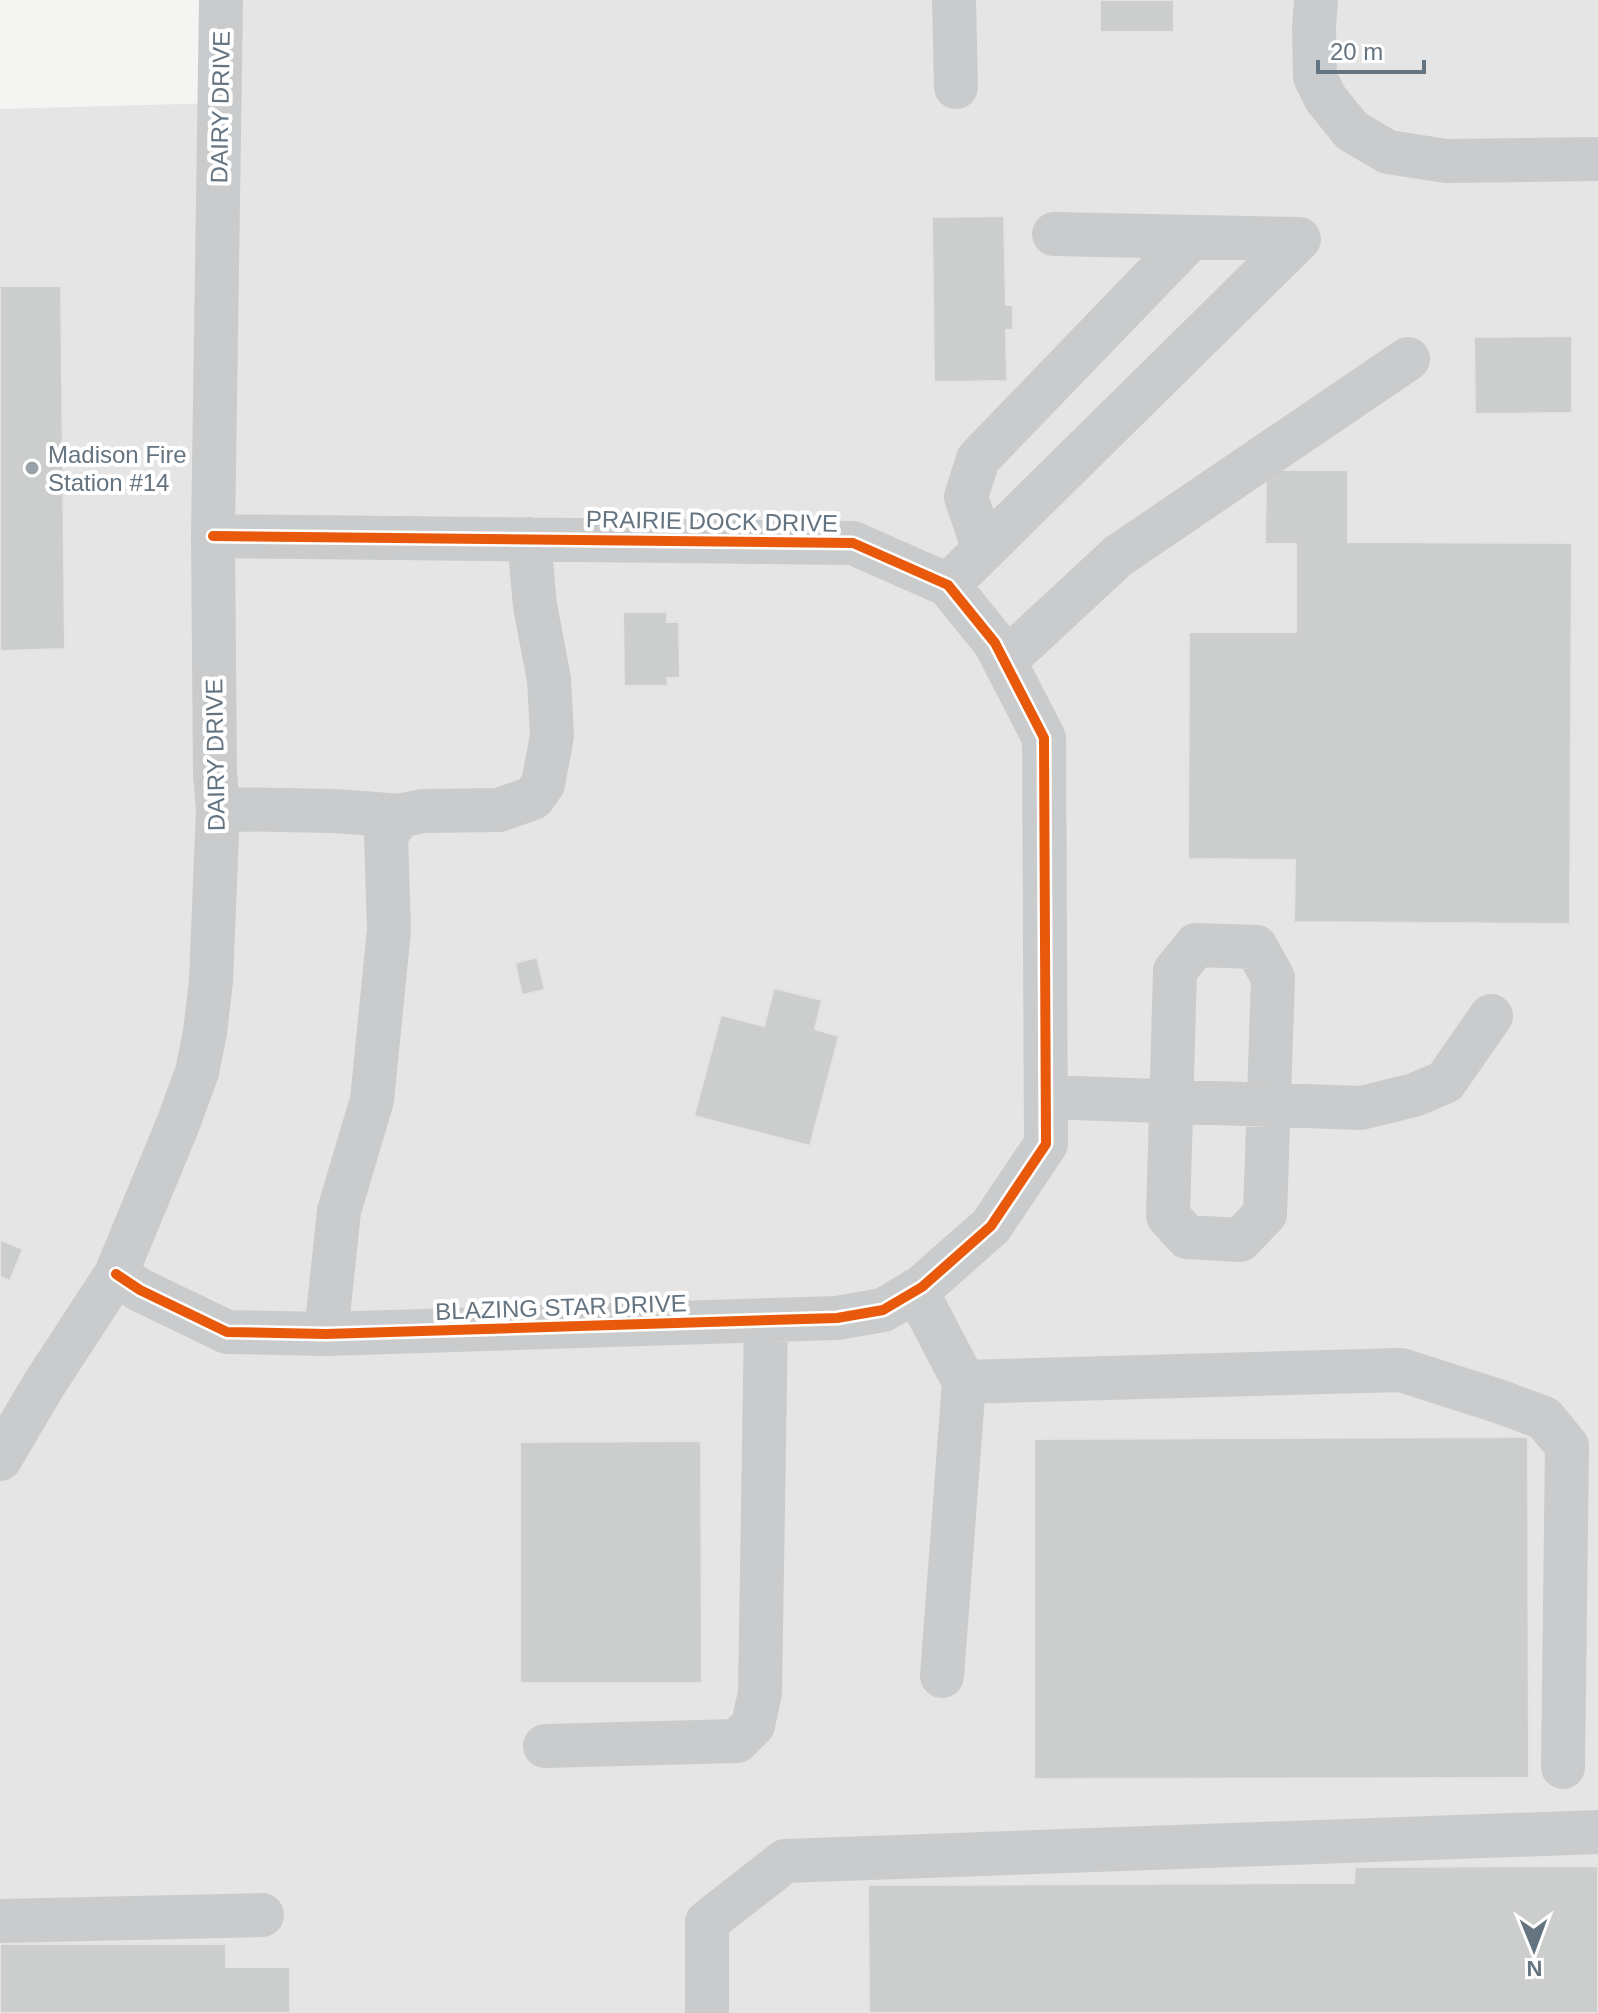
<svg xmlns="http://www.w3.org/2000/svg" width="1598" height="2013" font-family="Helvetica,sans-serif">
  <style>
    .built { fill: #e4e5e4 }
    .building { fill: #cccdcd; stroke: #e3e3e2; stroke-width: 2 }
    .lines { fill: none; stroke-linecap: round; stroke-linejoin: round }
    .minor { stroke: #cacbcc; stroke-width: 44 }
    .cycleway-casing { stroke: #fff; stroke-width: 15 }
    .cycleway { stroke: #e8590c; stroke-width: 10 }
    .poi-dot { fill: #97a1a9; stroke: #fff; stroke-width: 3 }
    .labels { text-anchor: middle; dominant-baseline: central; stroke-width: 8; stroke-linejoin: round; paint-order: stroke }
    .street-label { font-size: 24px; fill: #657481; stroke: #fff }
    .poi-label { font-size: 24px; fill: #657481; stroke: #fff; text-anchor: start }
  </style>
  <rect width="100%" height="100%" fill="#f4f4f2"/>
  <path class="built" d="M221,0H1598V2013H0V109L220,103Z"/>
  <path class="building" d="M1100,0H1174V32H1100Z
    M1004,216L1006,305H1013V330H1006L1007,381L934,382L932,217Z
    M0,286H61L65,649L0,651Z
    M1572,336V413L1475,414L1474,337Z
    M1266,470H1348V542L1572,543L1570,924L1294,922L1295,860L1188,859L1189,632H1296V544H1265Z
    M623,612H667V622H679L680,678H667L668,686H624Z
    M537,957L545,990L522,995L515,963Z
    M774,988L822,1000L815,1029L839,1036L810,1146L694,1116L721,1015L764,1026Z
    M0,1240L23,1249L10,1281L0,1277Z
    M1528,1437L1529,1778L1034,1779V1439Z
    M701,1441L702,1683H520V1442Z
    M1598,1866V2013H869L868,1885L1354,1883L1355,1867Z
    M0,1944H226V1967H290V2013H0Z"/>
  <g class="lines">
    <path class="minor" d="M954,0L956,87
      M1316,0L1314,27L1315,77L1326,99L1352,131L1388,152L1446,161L1598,159
      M984,550L966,497L978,459L1192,237
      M948,585L1299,239L1054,234
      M1005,661L1118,556L1408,359
      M218,809L335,811L401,816
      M1196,945L1256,947L1273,978L1265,1214L1240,1240L1187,1237L1168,1216L1175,971Z
      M1046,1097L1361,1108L1414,1095L1445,1082L1491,1016
      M116,1274L140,1290L227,1332L326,1334L837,1318L883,1310L922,1287L991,1226L1046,1144L1044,738L995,643L948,585L853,543L213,536
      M916,1290L964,1382L942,1676
      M326,1334L339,1211L372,1100L389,930L386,836L399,816L422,811L499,810L533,798L543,784L552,736L549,679L535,606L529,539
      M964,1382L1401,1370L1498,1401L1544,1418L1567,1446L1563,1767
      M0,1459L43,1386L116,1274L178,1124L197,1072L205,1032L211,981L218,809L215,774L213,536L221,0
      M545,1746L737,1741L753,1725L760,1693L766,1320
      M0,1921L262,1915
      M707,2013V1922L785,1861L1598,1832"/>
    <defs>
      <path id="cycleway" d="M116,1274L140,1290L227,1332L326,1334L837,1318L883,1310L922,1287L991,1226L1046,1144L1044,738L995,643L948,585L853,543L213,536"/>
    </defs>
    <use href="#cycleway" class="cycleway-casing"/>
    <use href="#cycleway" class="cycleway"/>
  </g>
  <circle class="poi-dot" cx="32" cy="468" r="8"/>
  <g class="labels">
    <g class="street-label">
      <text transform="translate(220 107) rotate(-89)">DAIRY DRIVE</text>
      <text transform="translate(712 521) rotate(1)">PRAIRIE DOCK DRIVE</text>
      <text transform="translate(215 755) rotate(-91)">DAIRY DRIVE</text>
      <text transform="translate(561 1307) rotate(-2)">BLAZING STAR DRIVE</text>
    </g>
    <g class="poi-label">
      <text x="48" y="454">Madison Fire<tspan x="48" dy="28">Station #14</tspan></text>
    </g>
  </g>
  <g transform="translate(1534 1949) rotate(179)" stroke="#ffffff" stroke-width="6" paint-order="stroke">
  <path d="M0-6L14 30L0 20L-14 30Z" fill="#657481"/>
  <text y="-12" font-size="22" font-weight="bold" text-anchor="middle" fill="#657481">N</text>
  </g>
  <path d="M1318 60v12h106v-12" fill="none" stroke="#657481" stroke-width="4"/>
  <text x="1330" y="60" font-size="24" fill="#657481" stroke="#ffffff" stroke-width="6" paint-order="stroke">20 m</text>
</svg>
